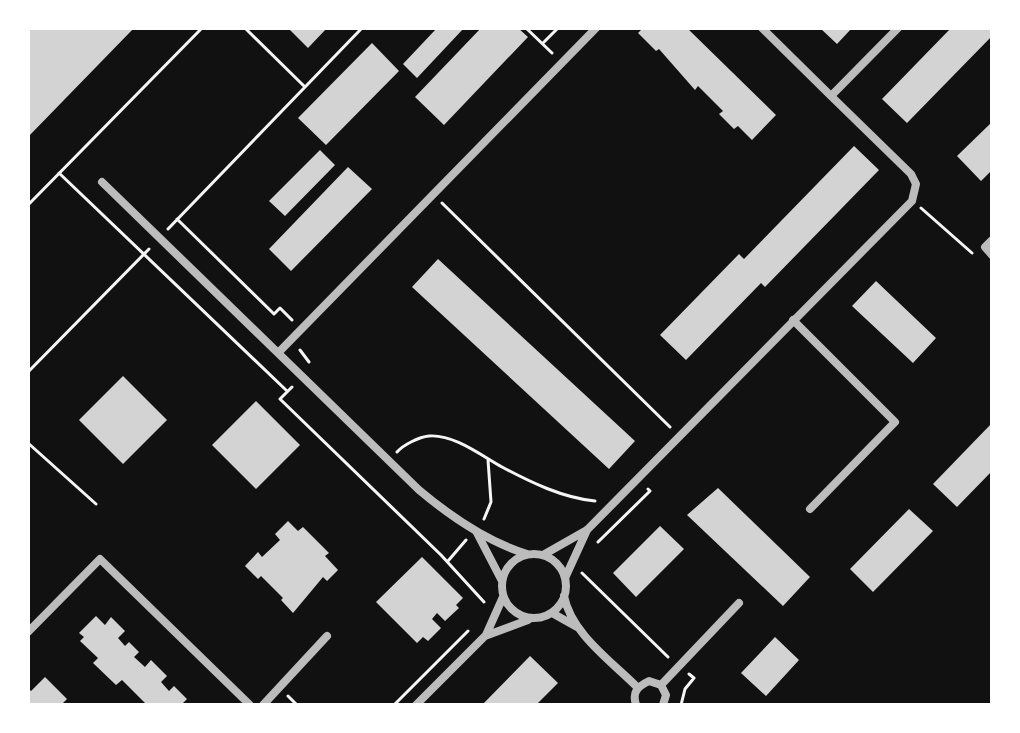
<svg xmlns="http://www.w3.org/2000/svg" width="1020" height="733" font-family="Roboto,sans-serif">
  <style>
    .building { fill: #d3d3d3 }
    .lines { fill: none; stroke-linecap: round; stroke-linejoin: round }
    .path { stroke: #f5f5f5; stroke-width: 3 }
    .minor { stroke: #bcbcbc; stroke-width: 8 }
  </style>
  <rect width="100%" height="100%" fill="#111"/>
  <path class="building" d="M28,28H134L28,137Z
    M288,28H327L308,48Z
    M437,28H464L417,78L403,64Z
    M481,28H518L528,37L444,125L415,97Z
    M639,28H687L776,115L752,140L738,126L734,129L719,114L723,111L698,86L695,90L659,49L656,51L638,33L641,30Z
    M820,28H852L837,44Z
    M951,28H992V36L907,123L882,99Z
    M372,43L399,71L326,145L298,118Z
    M992,122V170L981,181L957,156Z
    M854,146L879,170L765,287L761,283L686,360L660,335L739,254L744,259Z
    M320,150L335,165L285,216L269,201Z
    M348,167L372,189L291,271L269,249Z
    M438,259L635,441L609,469L412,287Z
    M876,281L936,338L913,363L852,306Z
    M123,376L167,420L123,464L79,420Z
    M256,401L300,445L256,489L212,445Z
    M992,423V471L957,507L933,484Z
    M718,488L810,577L783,606L687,515Z
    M909,509L933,531L873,592L850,569Z
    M288,521L298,531L303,527L329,553L325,556L338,570L327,581L323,577L293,613L281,600L283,598L261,576L258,579L245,566L258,552L262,557L280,540L275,534Z
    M660,526L684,549L636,597L613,573Z
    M422,557L463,598L456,605L459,608L445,621L437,613L432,619L441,628L428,641L423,637L417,643L376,602Z
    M96,616L105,625L111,617L125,631L118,638L125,646L129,642L139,652L134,657L145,667L151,660L167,676L161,682L169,691L174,686L187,699L181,705H147L122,680L116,685L93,663L98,658L80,641L84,637L79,633Z
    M775,637L799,660L766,696L741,673Z
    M530,656L558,683L536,705H482Z
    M45,677L67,699L61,705H28V688L31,691Z"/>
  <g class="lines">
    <path class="path" d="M245,28L305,87
      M526,28L552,53
      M544,42L558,28
      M59,173L287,391
      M442,203L670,427
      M28,205L202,28
      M921,208L972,253
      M177,219L274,314L280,308L292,320
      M168,229L362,28
      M300,350L309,362
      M28,372L149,249
      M292,387L280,399L441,555L484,602
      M28,443L96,504
      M397,452C403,445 419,437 429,436C454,434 482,456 502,467C530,482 563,498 595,501
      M484,519L491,502L488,460
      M598,542L650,491L648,489
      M448,561L466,540
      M582,573L668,657
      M288,696L297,705
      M394,705L468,631
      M681,705L685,689L694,678L689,674"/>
    <path class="minor" d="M762,28L831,96L898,28
      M102,182L419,490C450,516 488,542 527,554
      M992,240L985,247L992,255
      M793,320L895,422L810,509
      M278,353L596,28
      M476,531L502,581
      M502 586a32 32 0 1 1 64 0a32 32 0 1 1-64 0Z
      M543,555L587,530L912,201L916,184L911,174L831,96
      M565,578L587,530
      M564,596C571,633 611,661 637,687
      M552,613L577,627
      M28,632L100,559L250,705
      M486,635L503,597
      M661,685L739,603
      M263,705L327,636
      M416,705L485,636L528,620
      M636,705C632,692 637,687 649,681L661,685L666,695L663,705"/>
  </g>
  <rect width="1020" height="733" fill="none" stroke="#ffffff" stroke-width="60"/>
</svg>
